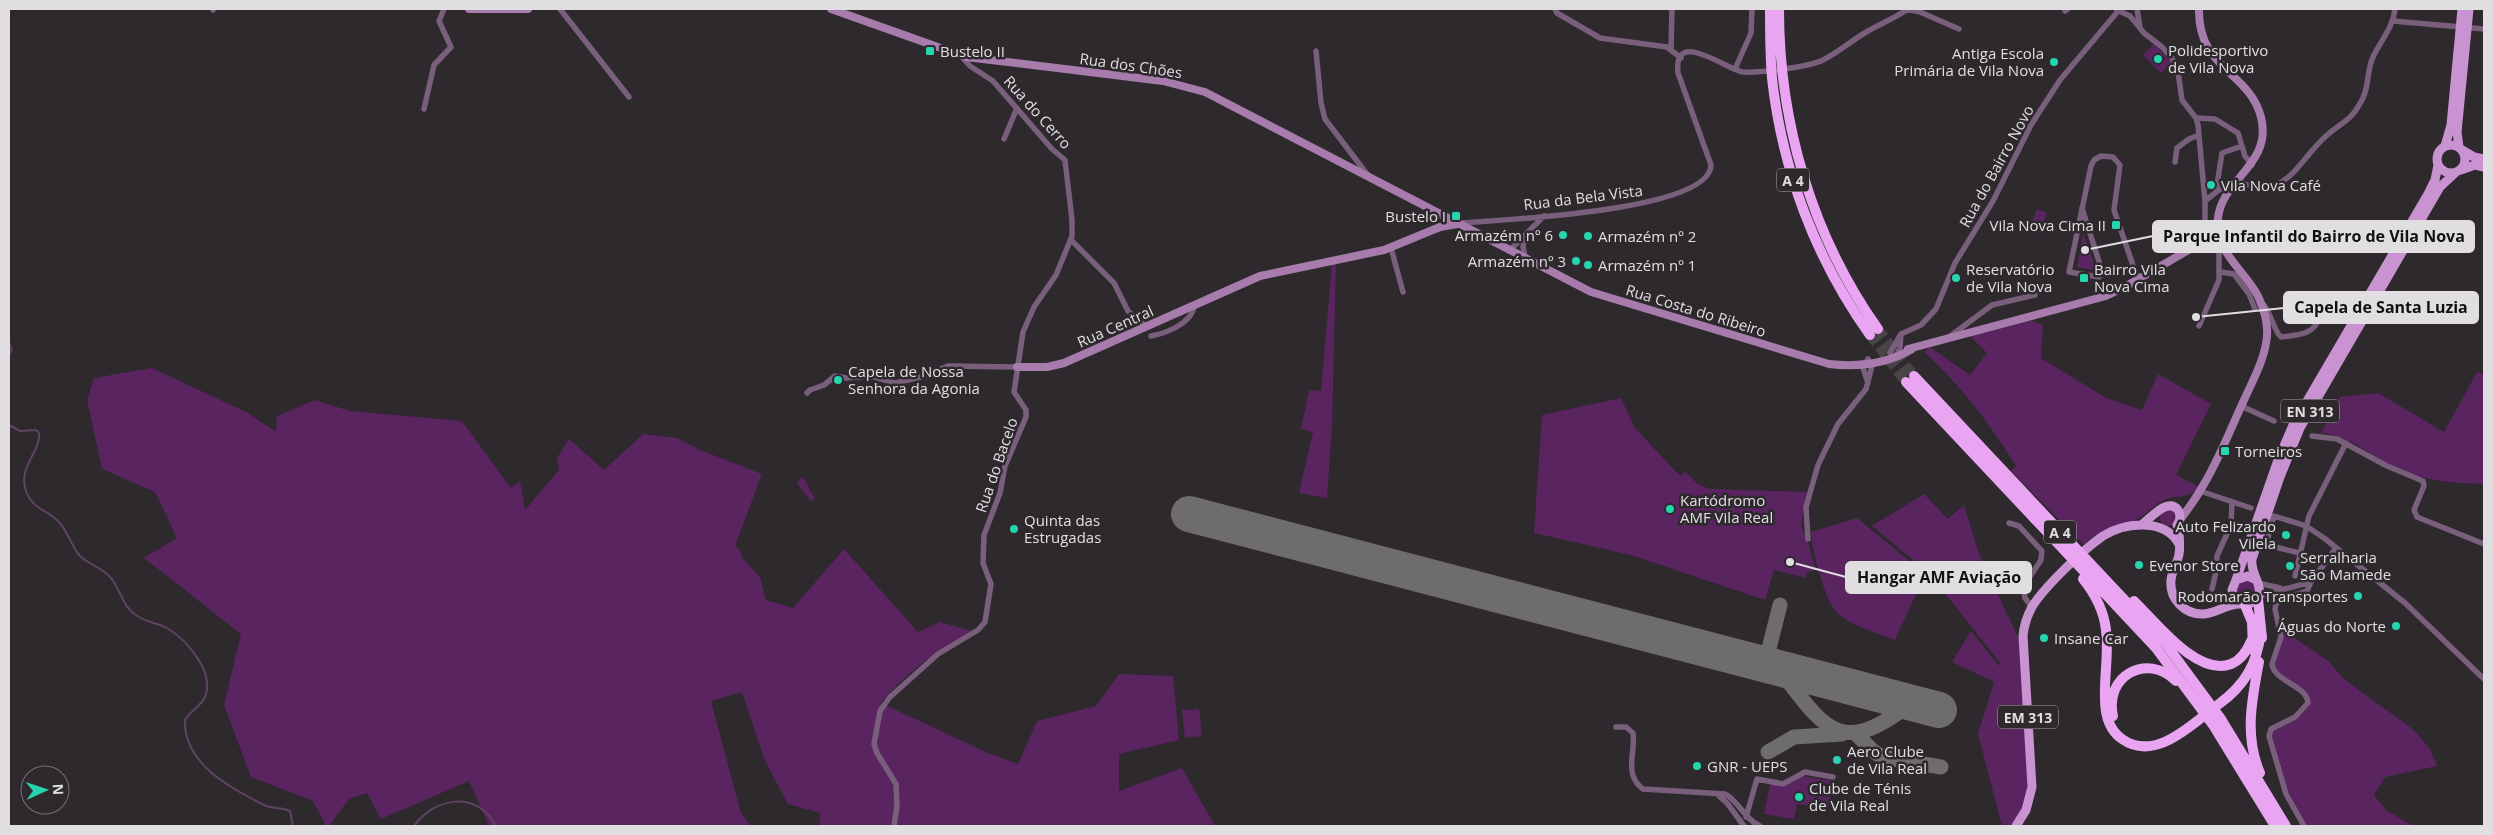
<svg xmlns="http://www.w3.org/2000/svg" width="2493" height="835" font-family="'Open Sans',sans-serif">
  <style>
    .green { fill: #5a2461 }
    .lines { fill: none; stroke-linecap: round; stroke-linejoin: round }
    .stream { stroke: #5f4363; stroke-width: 2 }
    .taxiway { stroke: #6f6c6f; stroke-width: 15 }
    .runway { stroke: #6f6c6f; stroke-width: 36 }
    .highway-tunnel { stroke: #484448; stroke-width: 10; stroke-dasharray: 10 5; stroke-linecap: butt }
    .street { stroke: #7a5f7d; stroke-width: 5.5 }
    .secondary { stroke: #a77cac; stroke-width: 8 }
    .primary { stroke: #c992d1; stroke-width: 9 }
    .highway { stroke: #e9a5f1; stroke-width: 10 }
    .poi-dot { fill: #25d5ae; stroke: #2d292d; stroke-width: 2 }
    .labels { text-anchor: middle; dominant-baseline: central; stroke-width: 5; stroke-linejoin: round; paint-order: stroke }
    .shield { fill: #2d292d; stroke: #aaa8aa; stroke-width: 1 }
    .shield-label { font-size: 14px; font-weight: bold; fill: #e0dee0 }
    .poi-label { font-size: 15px; fill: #e0dee0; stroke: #2d292d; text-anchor: start }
    .street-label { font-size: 15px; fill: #e0dee0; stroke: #2d292d }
    .leader { fill: none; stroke: #e0dee0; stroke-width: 2 }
    .callout-dot { fill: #e0dee0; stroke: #2d292d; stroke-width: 2 }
    .callout { fill: #e0dee0; stroke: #e0dee0; stroke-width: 2 }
    .callout-label { font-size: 16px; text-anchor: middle; font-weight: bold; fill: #111 }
  </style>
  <rect width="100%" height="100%" fill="#2d292d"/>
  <path class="green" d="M2154,44L2172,62L2161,73L2143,55Z
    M2037,209L2047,213L2039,233L2029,228Z
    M2083,233L2095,266L2101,270L2096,275L2097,271L2077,267Z
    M1336,263L1332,426L1327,498L1299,493L1313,432L1301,429L1309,390L1321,391L1332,264Z
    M2029,320L2043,325L2041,358L2106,398L2142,410L2158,374L2211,404L2176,475L2199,487C2188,500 2178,494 2164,500C2155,504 2148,513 2139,518C2119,530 2104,527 2084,545L2011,471L2016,466C1987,420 1964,389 1924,352L1930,347L1970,375L1987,353L1970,336Z
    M152,368L246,412L276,432L277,416L315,400L350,411L462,421L511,488L520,481L525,510L559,470L557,458L569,439L604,470L643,434L677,438L700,450L762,474L735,546L740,550L742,558L760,577L766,600L793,608L844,549L918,632L940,622L972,631C940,648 904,674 881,703L988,753L1018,764L1037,721L1096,706L1119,674L1173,676L1179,740L1119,754V791L1182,768L1215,826H820V813L788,804L765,761L742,692L711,701L741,813L751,826H489L469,781L381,819L367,793L349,799L329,826H326L313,801L251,777L224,705L241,634L144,558L177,538L155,492L102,469L87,400L94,378Z
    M2477,372L2484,375V484C2452,483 2423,481 2394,467C2371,456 2348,434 2321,433L2340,397L2378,393L2444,432Z
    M1621,398L1635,428L1680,476L1685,472L1699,485L1711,489L1807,492L1801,526L1807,539L1816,570L1807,572L1806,578L1774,570L1765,600L1631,555L1534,533L1542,415Z
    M802,477C809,483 808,491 815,497L811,502L797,483Z
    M1924,494L1948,519L1964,505L1978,551L2021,644L2029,779L2025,802L2012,826H2002L1978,734L1994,682L1952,662L1971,631L1999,666L2000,663L1929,573L1872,526Z
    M2160 518a8 8 0 1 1 16 0a8 8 0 1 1-16 0Z
    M1857,518L1925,574L1895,640C1878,633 1846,625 1834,609C1825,599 1811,547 1811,532Z
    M2237 590a9 9 0 1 1 18 0a9 9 0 1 1-18 0Z
    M2282,629L2328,661L2344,679L2414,730L2430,749L2437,766L2385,777L2374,795L2387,811L2413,826H2307C2289,797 2274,766 2271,732C2284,722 2302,720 2310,703L2308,696L2277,672L2274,666Z
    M1199,709L1202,736L1185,738L1182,710Z
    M1802,776L1833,781L1828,809L1797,804L1794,819L1764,814L1770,784L1785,786Z"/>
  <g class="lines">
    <path class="stream" d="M9,342L12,350L9,354
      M9,425L20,431L36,430L39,433C41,453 16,467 27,494C33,508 48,511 58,521C68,531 71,546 80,556C89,565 102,567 111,578C120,589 123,607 136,615C145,622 157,623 167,628C187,640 215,672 205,697C201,706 190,711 185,720C183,763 230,788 264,805C272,809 281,807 290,811L293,826
      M414,826C435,797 477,790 496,826"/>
    <path class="taxiway" d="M1765,664L1780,605
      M1778,668C1825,729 1840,759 1911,703
      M1856,734L1873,751L1882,757L1941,767
      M1768,752L1794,737L1842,734"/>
    <path class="runway" d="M1189,514L1939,710"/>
    <path class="highway-tunnel" d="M1878,329L1914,376
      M1870,335L1906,382"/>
    <path class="street" d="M560,9L629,97
      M1555,9L1557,13L1600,38L1667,47L1681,58
      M1907,9L1920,12L1959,29
      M2137,9L2140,27
      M213,10L214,9
      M2117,10L2130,16L2144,33L2162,47L2172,58L2178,72L2182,100L2196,118L2198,125L2205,201V230
      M2065,11L2068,9
      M2393,21L2484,29
      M1671,49L1672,9
      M1316,51L1321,103L1325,119L1367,174
      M1735,69L1751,33L1752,9
      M424,109L434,65L451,47L439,21L444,9
      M2196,118L2215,119L2238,133L2245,156L2252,165
      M1004,139L1017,108
      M2175,162L2177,148L2189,139L2199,135
      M2237,181C2286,203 2297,162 2326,136C2344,120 2351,122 2363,98C2369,85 2367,70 2373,57C2381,40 2393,28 2395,9
      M2216,191L2222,153L2242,146
      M2205,201L2220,189H2231
      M2082,208L2102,271L2099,277L2069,272L2091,166L2094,160L2101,156L2113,157L2120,165L2114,210L2138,280
      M1459,223C1497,220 1710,212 1711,165L1678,73C1673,27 1727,70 1743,72C1759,73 1809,67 1823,60C1839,52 1852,40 1868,31C1882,23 1895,18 1908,9
      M1525,237L1523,247L1526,260
      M1071,240L1114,283L1128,311L1147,327
      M1391,248L1403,292
      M1509,251L1544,216
      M2220,272L2234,274L2249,294L2255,309
      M2264,305C2271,314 2275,333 2281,337C2298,335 2314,335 2320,317
      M2199,326L2219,280V246
      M1151,336C1167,333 1192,323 1194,306
      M1949,337L1992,305L2035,295
      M1890,353L1901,334L1921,325L1936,309L1955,263L1993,201L2031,125L2060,80L2119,10
      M1896,356L1900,348L1901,334
      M1868,359L1863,368L1868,383
      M807,393L810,390L824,385L835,376L846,378L871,376L895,383L921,377L948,366L1017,367
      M2241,406L2274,421
      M2312,436L2337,439L2387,466L2423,481L2424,486L2414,510L2417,517L2484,544
      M2200,491L2251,508
      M2009,523L2019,526L2042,551L2041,560L2023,587L2025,598L2032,607
      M1808,539L1806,507L1818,465L1838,424L1866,389L1873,362
      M2300,553L2266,545L2274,516L2306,526L2324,538L2405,603L2484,679
      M2295,576L2309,516L2346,443
      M2258,583L2280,588
      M2212,589L2216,572L2217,556L2231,525L2232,502
      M2259,596L2311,582L2336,548
      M1616,727H1626L1633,733C1636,753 1623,774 1643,789L1725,794C1739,801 1744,819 1760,826
      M1718,795L1727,803L1744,826
      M1746,817L1757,779L1783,784L1805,772L1833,777
      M894,826L897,806L896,784L877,753L874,744L880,711L890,697L938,654L978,630L985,622L991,584L983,563L984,535L1000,493L1005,466L1026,417V410L1014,392L1023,332L1034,307L1056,275L1072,236V220L1065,160L1052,149L993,81L970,66L961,56
      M2304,826L2286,794L2269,736L2271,729L2295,717L2308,703C2307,685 2274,682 2272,664L2281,637L2275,609L2276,604L2282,599L2307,591L2311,582"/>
    <path class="secondary" d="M469,9H528
      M831,9L966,57L1163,81L1205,92L1591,292L1829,364C1856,367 1887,364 1912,349
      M2194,246L2205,230L2215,225L2218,220
      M1908,349L2106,296L2123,288L2197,245L2206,243L2223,248
      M1017,367H1047L1064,363L1260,276L1384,250L1440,227L1457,224
      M2180,520C2187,510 2195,500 2201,489C2218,462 2230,430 2244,400C2253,380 2265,359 2267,336C2268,322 2264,309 2258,296C2244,269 2214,252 2218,218C2222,179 2273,164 2261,117C2249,71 2198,70 2199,9"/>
    <path class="primary" d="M2437 159a14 14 0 1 1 28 0a14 14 0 1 1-28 0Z
      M2445,146L2451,125L2462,9
      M2459,147L2457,132L2469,9
      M2462,150L2474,157L2484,159
      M2461,170L2475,165L2484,167
      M2179,522C2178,533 2181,544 2179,554C2178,562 2172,570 2171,580C2169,599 2185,615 2204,614C2218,613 2227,603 2241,604
      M2141,525C2151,518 2168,497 2178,510C2181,515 2180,521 2177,525
      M2236,580L2278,460L2293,425L2428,194L2435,180L2438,165
      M2256,580L2248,576L2236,580L2232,590L2237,602L2250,604L2259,596C2262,583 2250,573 2252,559L2280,477L2300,428L2440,187L2455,173
      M2016,826L2026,810L2032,787L2023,636C2024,625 2027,616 2032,607C2044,587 2084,549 2103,536C2125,522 2165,518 2179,544"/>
    <path class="highway" d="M1770,9C1770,32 1770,55 1772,78C1782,170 1816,260 1870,335
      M1779,9C1779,123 1812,236 1878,329
      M1914,376L2165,643L2221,719L2286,826
      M1906,382L2156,648L2213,725L2275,826
      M2083,579C2095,594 2104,611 2106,630C2109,653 2104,676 2105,699C2105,714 2109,730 2122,739C2156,763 2193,723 2219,704C2245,685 2257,664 2261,632
      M2258,599L2262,638
      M2134,601C2156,622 2197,677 2231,664C2241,660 2247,651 2251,641
      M2245,605L2252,622L2253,650
      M2259,662C2252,699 2244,736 2260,773
      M2113,716C2104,676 2147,652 2176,681"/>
  </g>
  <g class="poi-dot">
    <rect x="925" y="46" width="10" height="10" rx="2.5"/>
    <circle cx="2158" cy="59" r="5"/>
    <circle cx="2054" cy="62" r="5"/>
    <circle cx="2211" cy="185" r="5"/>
    <rect x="1451" y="211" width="10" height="10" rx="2.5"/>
    <rect x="2111" y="220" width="10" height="10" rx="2.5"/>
    <circle cx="1563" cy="235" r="5"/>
    <circle cx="1588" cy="236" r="5"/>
    <circle cx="1576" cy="261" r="5"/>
    <circle cx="1588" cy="265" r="5"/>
    <circle cx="1956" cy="278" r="5"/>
    <rect x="2079" y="273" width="10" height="10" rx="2.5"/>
    <circle cx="838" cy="380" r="5"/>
    <rect x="2220" y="446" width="10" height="10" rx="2.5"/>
    <circle cx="1670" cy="509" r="5"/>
    <circle cx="1014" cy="529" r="5"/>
    <circle cx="2286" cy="535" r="5"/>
    <circle cx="2139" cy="565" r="5"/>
    <circle cx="2290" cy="566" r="5"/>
    <circle cx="2358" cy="596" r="5"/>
    <circle cx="2396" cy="626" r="5"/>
    <circle cx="2044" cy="638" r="5"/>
    <circle cx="1837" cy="760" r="5"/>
    <circle cx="1697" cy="766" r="5"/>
    <circle cx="1799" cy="797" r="5"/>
  </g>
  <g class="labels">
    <g class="shield">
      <rect x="1777" y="168.5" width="32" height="23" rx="4"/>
      <rect x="2281" y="399.5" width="58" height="23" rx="4"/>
      <rect x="2044" y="520.5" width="32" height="23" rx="4"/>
      <rect x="1998" y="705.5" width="60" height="23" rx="4"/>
    </g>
    <g class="shield-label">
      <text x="1793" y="180">A 4</text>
      <text x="2310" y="411">EN 313</text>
      <text x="2060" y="532">A 4</text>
      <text x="2028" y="717">EM 313</text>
    </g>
    <g class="poi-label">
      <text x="2168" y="50">Polidesportivo<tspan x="2168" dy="17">de Vila Nova</tspan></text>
      <text x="940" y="51">Bustelo II</text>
      <text x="2044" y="53" text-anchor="end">Antiga Escola<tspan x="2044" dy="17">Primária de Vila Nova</tspan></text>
      <text x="2221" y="185">Vila Nova Café</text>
      <text x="1446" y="216" text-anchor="end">Bustelo I</text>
      <text x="2106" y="225" text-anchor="end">Vila Nova Cima II</text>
      <text x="1553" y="235" text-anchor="end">Armazém nº 6</text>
      <text x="1598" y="236">Armazém nº 2</text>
      <text x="1566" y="261" text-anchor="end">Armazém nº 3</text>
      <text x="1598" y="265">Armazém nº 1</text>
      <text x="1966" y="269">Reservatório<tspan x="1966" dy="17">de Vila Nova</tspan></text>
      <text x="2094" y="269">Bairro Vila<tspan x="2094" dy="17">Nova Cima</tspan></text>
      <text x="848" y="371">Capela de Nossa<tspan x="848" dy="17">Senhora da Agonia</tspan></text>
      <text x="2235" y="451">Torneiros</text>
      <text x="1680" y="500">Kartódromo<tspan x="1680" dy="17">AMF Vila Real</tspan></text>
      <text x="1024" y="520">Quinta das<tspan x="1024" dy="17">Estrugadas</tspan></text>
      <text x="2276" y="526" text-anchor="end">Auto Felizardo<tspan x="2276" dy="17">Vilela</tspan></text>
      <text x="2300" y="557">Serralharia<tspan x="2300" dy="17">São Mamede</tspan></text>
      <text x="2149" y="565">Evenor Store</text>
      <text x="2348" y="596" text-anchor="end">Rodomarão Transportes</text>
      <text x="2386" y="626" text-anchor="end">Águas do Norte</text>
      <text x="2054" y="638">Insane Car</text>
      <text x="1847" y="751">Aero Clube<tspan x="1847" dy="17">de Vila Real</tspan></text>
      <text x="1707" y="766">GNR - UEPS</text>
      <text x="1809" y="788">Clube de Ténis<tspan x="1809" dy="17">de Vila Real</tspan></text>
    </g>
    <g class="street-label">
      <text transform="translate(1131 65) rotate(8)">Rua dos Chões</text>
      <text transform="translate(1038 112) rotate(48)">Rua do Cerro</text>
      <text transform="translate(1996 166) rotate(-61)">Rua do Bairro Novo</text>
      <text transform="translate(1583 197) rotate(-7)">Rua da Bela Vista</text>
      <text transform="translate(1696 310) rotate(17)">Rua Costa do Ribeiro</text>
      <text transform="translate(1115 326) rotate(-24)">Rua Central</text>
      <text transform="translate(996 465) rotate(-71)">Rua do Bacelo</text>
    </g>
  </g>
  <path class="leader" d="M2085 250L2153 236M2196 317L2284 308M1790 562L1846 577"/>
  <g class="callout-dot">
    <circle cx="2085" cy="250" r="5"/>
    <circle cx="2196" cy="317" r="5"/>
    <circle cx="1790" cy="562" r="5"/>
  </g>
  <g class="callout">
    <rect x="2153" y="221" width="321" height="31" rx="5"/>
    <rect x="2284" y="292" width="194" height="31" rx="5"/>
    <rect x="1846" y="562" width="185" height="31" rx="5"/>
  </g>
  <g class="callout-label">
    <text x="2314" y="242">Parque Infantil do Bairro de Vila Nova</text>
    <text x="2381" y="313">Capela de Santa Luzia</text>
    <text x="1939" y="583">Hangar AMF Aviação</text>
  </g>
  <rect width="2493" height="835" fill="none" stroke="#e0dee0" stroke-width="20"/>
  <g transform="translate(45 790) rotate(87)"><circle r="24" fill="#2d292d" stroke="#757175"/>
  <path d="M0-4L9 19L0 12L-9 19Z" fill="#25d5ae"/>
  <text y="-8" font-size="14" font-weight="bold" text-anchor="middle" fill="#e0dee0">N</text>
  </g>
</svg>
